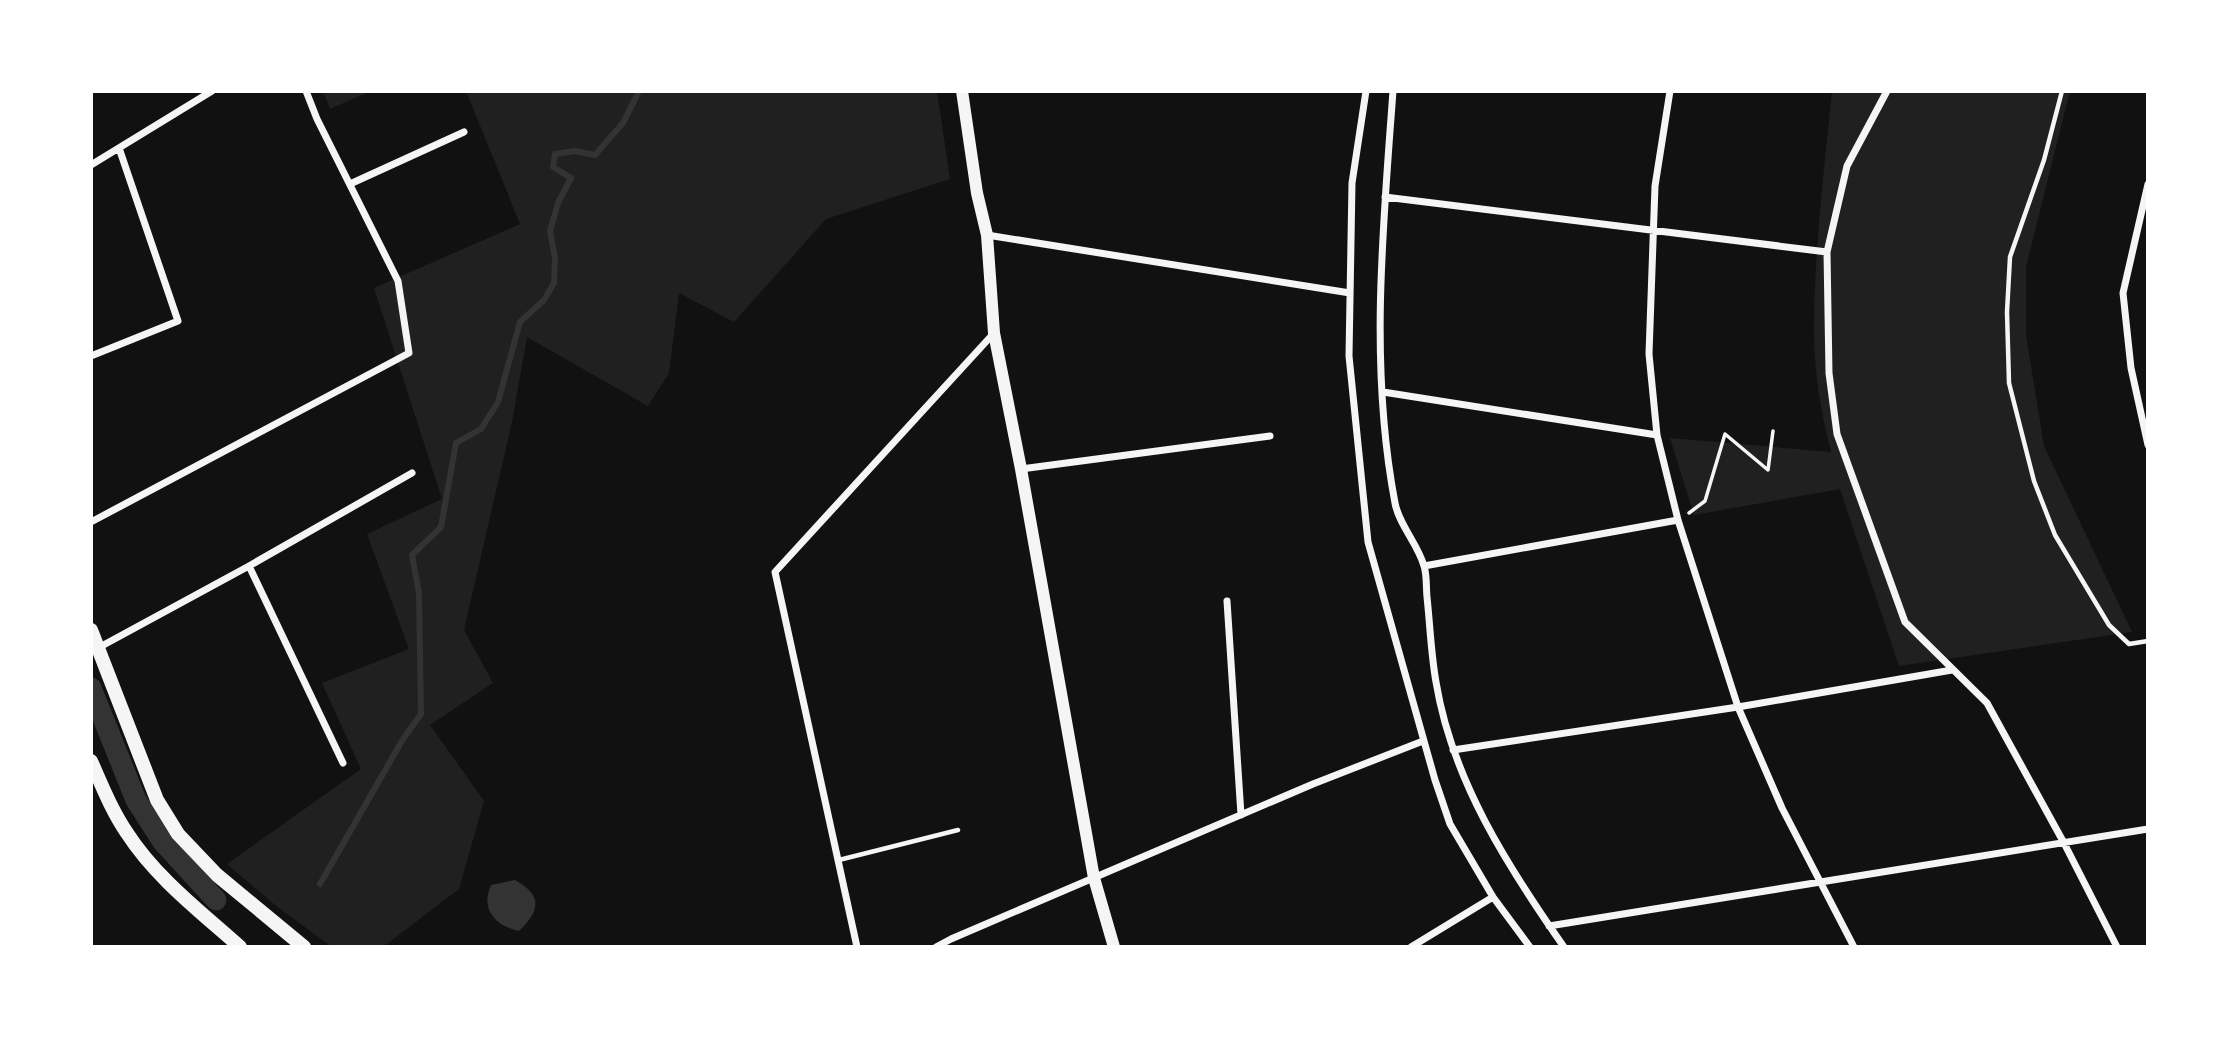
<svg xmlns="http://www.w3.org/2000/svg" width="2239" height="1038" font-family="Cabin,sans-serif">
  <style>
    .green { fill: #202020 }
    .water { fill: #333 }
    .lines { fill: none; stroke-linecap: round; stroke-linejoin: round }
    .stream { stroke: #333; stroke-width: 6 }
    .canal { stroke: #333; stroke-width: 21 }
    .path { stroke: #f5f5f5; stroke-width: 3.5 }
    .service { stroke: #f5f5f5; stroke-width: 4.5 }
    .minor { stroke: #f5f5f5; stroke-width: 7 }
    .tertiary { stroke: #f5f5f5; stroke-width: 12 }
    .secondary { stroke: #f5f5f5; stroke-width: 14 }
  </style>
  <rect width="100%" height="100%" fill="#111"/>
  <path class="green" d="M323,91H371L330,109Z
    M466,91H937L950,179L826,219L734,322L679,293L669,373L648,406L527,337L512,422L464,630L493,683L430,725L484,801L459,889L383,947H332L275,905L227,864L361,769L322,683L409,649L367,534L442,499L374,288L520,224Z
    M1832,91H2070L2026,267V335L2044,446L2132,632L1899,666L1840,489L1694,515L1670,438L1831,452C1821,413 1814,371 1814,331C1814,251 1824,171 1832,91Z"/>
  <path class="water" d="M515,880C542,895 541,910 519,931C495,926 480,909 491,885Z"/>
  <g class="lines">
    <path class="stream" d="M320,884L403,739L421,714L419,593L412,555L441,527L456,443L481,429L498,402L520,322L544,300L554,283L555,258L550,231L558,203L571,178L553,167L555,154L575,151L595,155L623,123L639,91"/>
    <path class="canal" d="M91,688L136,800L163,842L216,900"/>
    <path class="path" d="M1689,513L1705,501L1725,434L1768,470L1773,431"/>
    <path class="service" d="M2062,91L2044,160L2010,257L2007,312L2009,383L2034,481L2055,535L2109,625L2129,644L2148,641
      M839,860L958,830"/>
    <path class="minor" d="M1366,91L1352,183L1349,356L1368,542L1435,780L1450,824L1493,897L1530,947
      M1393,91C1383,228 1369,367 1395,503C1399,525 1418,544 1424,566C1427,575 1426,587 1427,597C1430,625 1431,654 1436,682C1452,780 1508,867 1564,947
      M1670,91L1655,186L1649,354L1657,435L1678,520L1738,707L1782,808L1854,947
      M1887,91L1847,166L1827,252L1829,373L1837,434L1905,622L1987,703L2064,843L2117,947
      M91,165L212,91
      M350,184L464,132
      M2148,184L2123,293L2131,368L2148,445
      M1385,197L1827,252
      M987,235L1350,293
      M91,356L178,321L119,148
      M1383,392L1657,435
      M1021,469L1270,436
      M91,522L409,353L398,281L317,119L306,91
      M249,566L343,763
      M1424,566L1678,520
      M1227,601L1241,815
      M98,648L249,566L412,473
      M1453,750L1738,707L1952,670
      M1549,926L2148,829
      M857,947L775,572L994,333
      M936,947L951,939L1313,784L1423,741
      M1411,947L1493,897"/>
    <path class="tertiary" d="M962,91L977,193L987,235L994,333L1021,469L1094,878L1114,947"/>
    <path class="secondary" d="M91,630L157,800L178,834L217,875L304,947
      M91,761C102,786 112,811 127,833C156,878 201,912 240,947"/>
  </g>
  <rect width="2239" height="1038" fill="none" stroke="#ffffff" stroke-width="186"/>
</svg>
